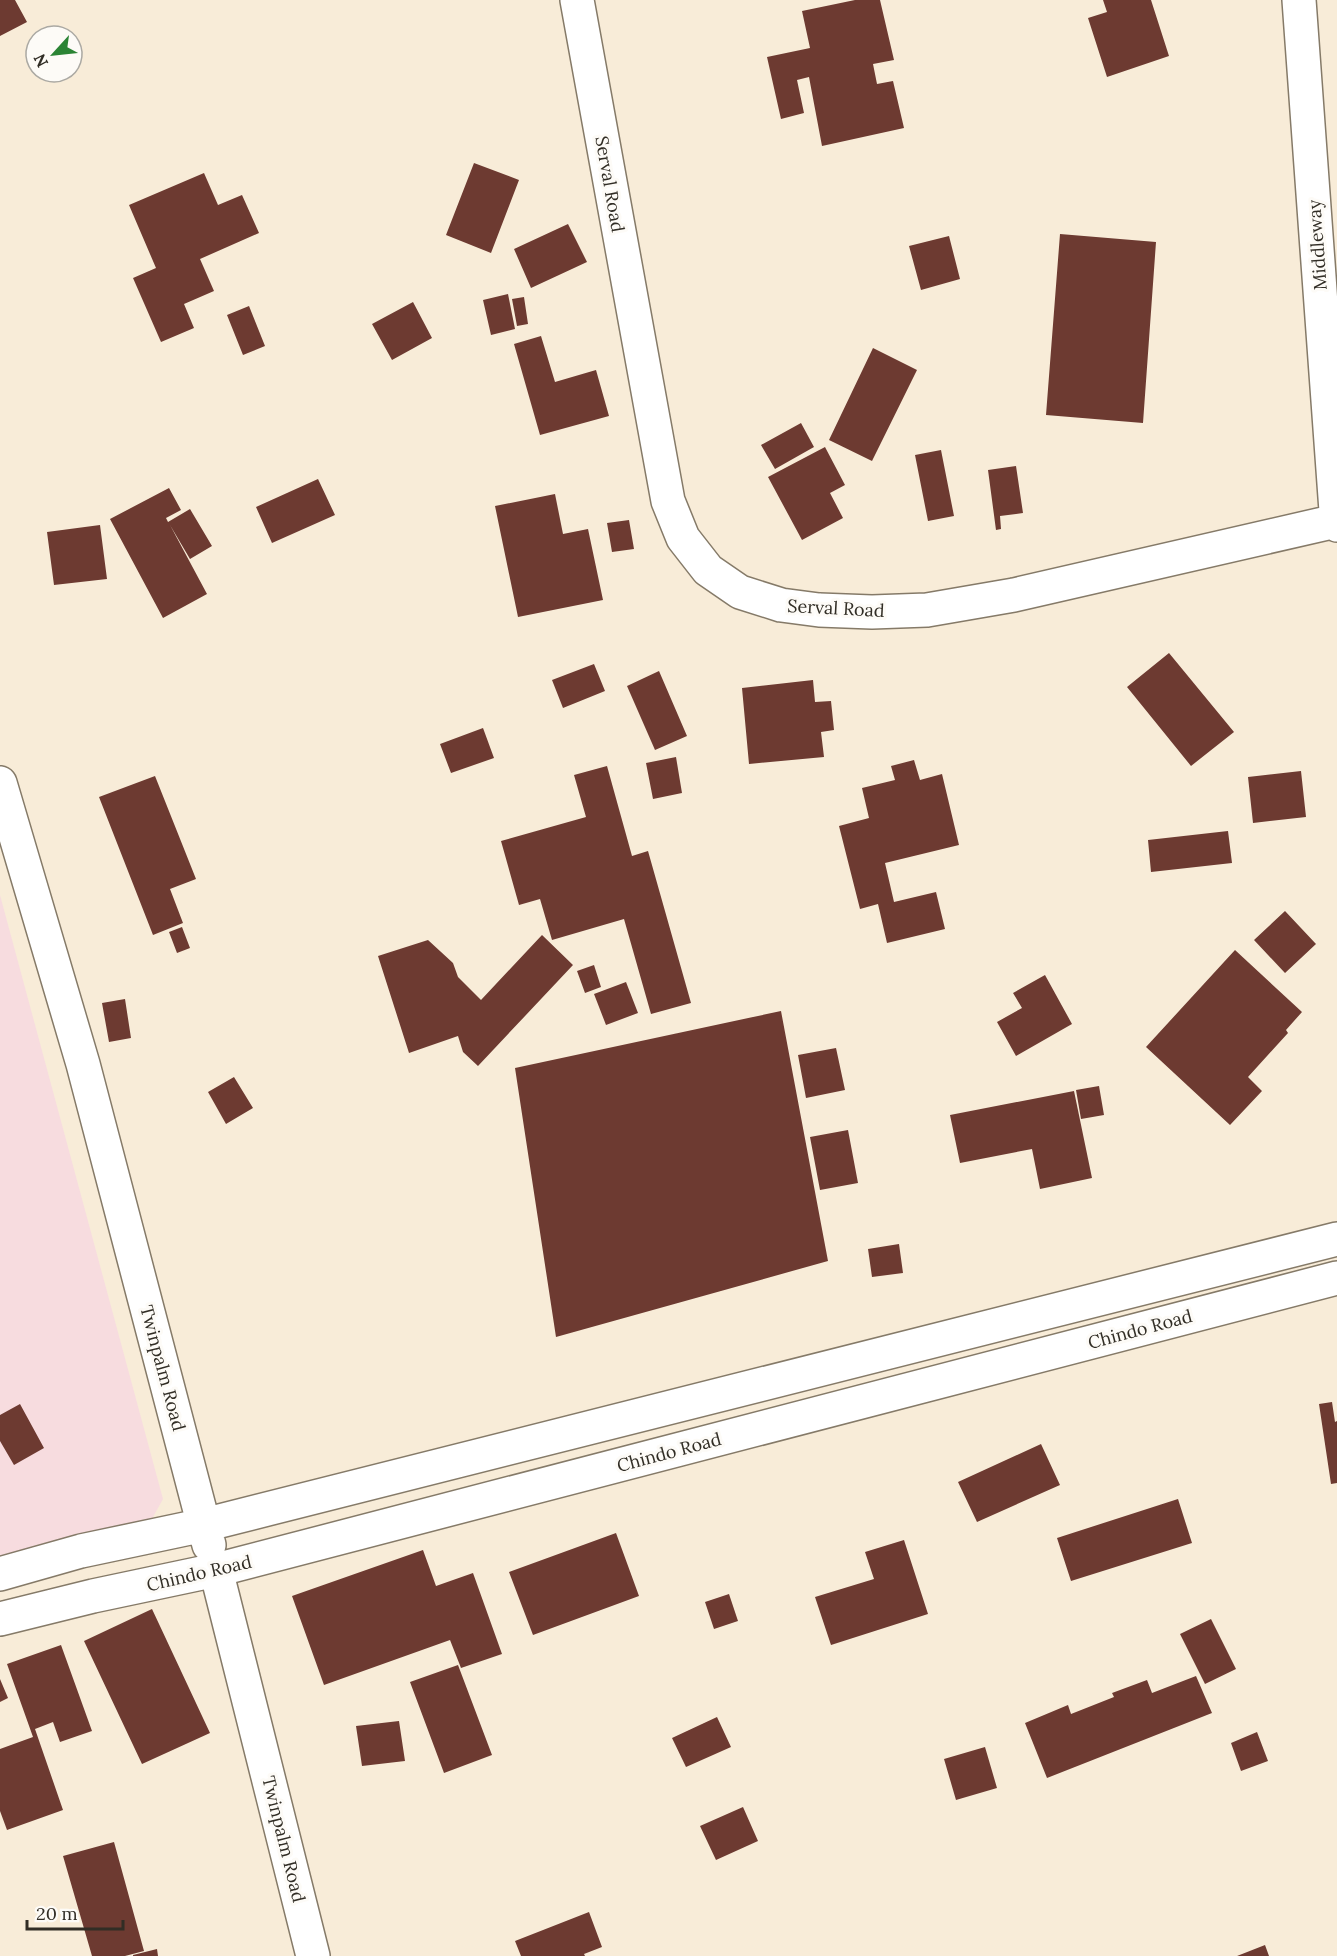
<svg xmlns="http://www.w3.org/2000/svg" width="1337" height="1956" font-family="Lora,serif">
  <style>
    .education { fill: #f7dcdf }
    .building { fill: #6d3a31 }
    .lines { fill: none; stroke-linecap: round; stroke-linejoin: round }
    .minor-casing { stroke: #857a68; stroke-width: 36 }
    .secondary-casing { stroke: #857a68; stroke-width: 36 }
    .minor { stroke: #fff; stroke-width: 33 }
    .secondary { stroke: #fff; stroke-width: 33 }
    .labels { text-anchor: middle; dominant-baseline: central; stroke-width: 6; stroke-linejoin: round; paint-order: stroke }
    .street-label { font-size: 18px; fill: #312d25; stroke: #fdfbf7 }
  </style>
  <rect width="100%" height="100%" fill="#f8ecd8"/>
  <path class="education" d="M0,895L163,1499L142,1537L0,1567Z"/>
  <path class="building" d="M0,0H15L27,22L0,36Z
    M855,0H880L894,60L873,64L877,84L893,81L904,128L822,146L809,77L797,80L804,113L781,119L767,57L810,48L802,11Z
    M1103,0H1151L1169,56L1107,77L1088,18L1107,12Z
    M474,163L519,180L491,253L446,235Z
    M204,173L218,205L242,195L259,233L200,259L214,291L184,304L194,328L161,342L133,278L156,268L129,205Z
    M568,224L587,262L531,288L514,249Z
    M1060,234L1156,242L1143,423L1046,415Z
    M949,236L960,279L921,290L909,246Z
    M508,294L515,329L491,335L483,300Z
    M524,297L528,324L517,326L512,299Z
    M413,302L432,338L392,360L372,324Z
    M249,306L265,346L243,355L227,315Z
    M541,336L555,382L596,370L609,416L540,435L514,344Z
    M873,348L917,370L872,461L829,440Z
    M801,423L814,447L775,469L761,445Z
    M825,447L845,485L830,493L843,518L802,540L768,477Z
    M941,450L954,516L928,521L915,455Z
    M1016,466L1023,513L1000,516L1001,529L996,530L988,470Z
    M318,479L335,515L272,543L256,507Z
    M169,488L181,510L166,518L168,522L190,509L212,546L190,559L170,525L207,594L163,618L110,519Z
    M555,494L563,534L588,529L603,600L518,617L495,506Z
    M629,520L634,549L612,552L607,523Z
    M100,525L107,579L54,585L47,532Z
    M1169,653L1234,732L1191,766L1127,687Z
    M594,664L605,691L563,708L552,680Z
    M659,671L687,736L655,750L627,686Z
    M813,680L815,702L831,701L834,730L821,732L824,757L749,764L742,688Z
    M483,728L494,758L451,773L440,744Z
    M676,757L682,793L653,799L646,763Z
    M914,760L920,780L942,774L959,845L885,863L894,902L936,892L945,929L887,943L878,904L860,909L839,826L869,818L862,788L895,780L891,766Z
    M607,766L632,856L648,851L691,1003L651,1014L624,919L552,940L540,899L519,905L501,841L586,817L574,775Z
    M1301,771L1306,817L1253,823L1248,777Z
    M155,776L196,879L170,889L183,923L153,935L99,797Z
    M1228,831L1232,863L1151,872L1148,840Z
    M1285,911L1316,944L1285,973L1254,940Z
    M182,927L190,948L177,953L169,932Z
    M542,935L573,965L478,1066L463,1052L458,1036L409,1053L378,956L428,940L453,963L458,977L481,1000Z
    M1235,950L1302,1012L1286,1030L1288,1033L1248,1077L1262,1091L1230,1125L1146,1047Z
    M594,965L601,987L585,993L577,971Z
    M1045,975L1072,1024L1016,1056L997,1022L1022,1008L1013,993Z
    M626,982L638,1013L606,1025L594,994Z
    M125,999L131,1038L109,1042L102,1003Z
    M781,1011L828,1261L556,1337L515,1068Z
    M836,1048L845,1090L806,1098L798,1055Z
    M234,1077L253,1108L226,1124L208,1092Z
    M1099,1086L1104,1115L1081,1119L1076,1090Z
    M1074,1091L1092,1178L1040,1189L1032,1149L960,1163L950,1115Z
    M848,1130L858,1183L820,1190L810,1137Z
    M899,1244L903,1273L872,1277L868,1249Z
    M1332,1402L1335,1422L1337,1421V1483L1331,1484L1319,1404Z
    M20,1404L44,1448L14,1465L0,1441V1415Z
    M1041,1444L1060,1485L977,1522L958,1482Z
    M1178,1499L1192,1543L1071,1581L1057,1538Z
    M616,1533L639,1596L533,1635L509,1572Z
    M904,1540L928,1614L831,1645L815,1597L874,1579L865,1552Z
    M423,1550L436,1586L473,1573L502,1654L461,1668L450,1640L324,1685L292,1596Z
    M729,1594L738,1621L714,1629L705,1602Z
    M152,1609L210,1733L142,1764L84,1641Z
    M1211,1619L1236,1669L1205,1684L1180,1634Z
    M61,1645L92,1731L60,1742L53,1722L35,1729L63,1810L7,1830L0,1811V1749L33,1737L7,1664Z
    M458,1665L492,1755L444,1773L410,1682Z
    M1196,1676L1212,1713L1047,1778L1025,1723L1068,1705L1071,1714L1114,1697L1112,1693L1147,1680L1152,1693Z
    M0,1679L8,1698L0,1702Z
    M717,1717L731,1747L686,1767L672,1738Z
    M399,1721L405,1761L362,1766L356,1726Z
    M1257,1732L1268,1761L1241,1771L1231,1743Z
    M985,1747L997,1788L956,1800L944,1759Z
    M743,1807L758,1841L716,1860L700,1826Z
    M114,1842L144,1951L125,1956H92L63,1856Z
    M589,1912L602,1947L584,1954L585,1956H521L515,1941Z
    M1265,1945L1269,1956H1237Z
    M157,1949L158,1956H133V1955Z"/>
  <g class="lines">
    <defs>
      <path id="minor" d="M577,0L668,501L683,538L708,570L740,592L781,605L819,610L872,612L927,610L1014,595L1336,521
        M1299,0L1337,525
        M216,1570L313,1956"/>
      <path id="secondary" d="M0,783L83,1064L209,1545
        M0,1574L81,1551L204,1525L1337,1239
        M0,1619L93,1596L216,1570L1337,1278"/>
    </defs>
    <use href="#minor" class="minor-casing"/>
    <use href="#secondary" class="secondary-casing"/>
    <use href="#minor" class="minor"/>
    <use href="#secondary" class="secondary"/>
  </g>
  <g class="labels">
    <g class="street-label">
      <text transform="translate(610 184) rotate(80)">Serval Road</text>
      <text transform="translate(1317 245) rotate(-94)">Middleway</text>
      <text transform="translate(836 608) rotate(3)">Serval Road</text>
      <text transform="translate(1140 1329) rotate(-15)">Chindo Road</text>
      <text transform="translate(163 1368) rotate(75)">Twinpalm Road</text>
      <text transform="translate(669 1452) rotate(-15)">Chindo Road</text>
      <text transform="translate(199 1573) rotate(-13)">Chindo Road</text>
      <text transform="translate(284 1839) rotate(76)">Twinpalm Road</text>
    </g>
  </g>
  <g transform="translate(54 54) rotate(243)"><circle r="28" fill="#fdfbf7" stroke="#aba9a3" stroke-width="1.5"/>
  <path d="M0-4.5L10 22L0 15L-10 22Z" fill="#2b8434"/>
  <text y="-9" font-size="16" font-weight="bold" text-anchor="middle" fill="#312d25">N</text>
  </g>
  <path d="M27 1920v9h96v-9" fill="none" stroke="#312d25" stroke-width="3"/>
  <text x="36" y="1920" font-size="18" fill="#312d25" stroke="#fdfbf7" stroke-width="4.5" paint-order="stroke">20 m</text>
</svg>
